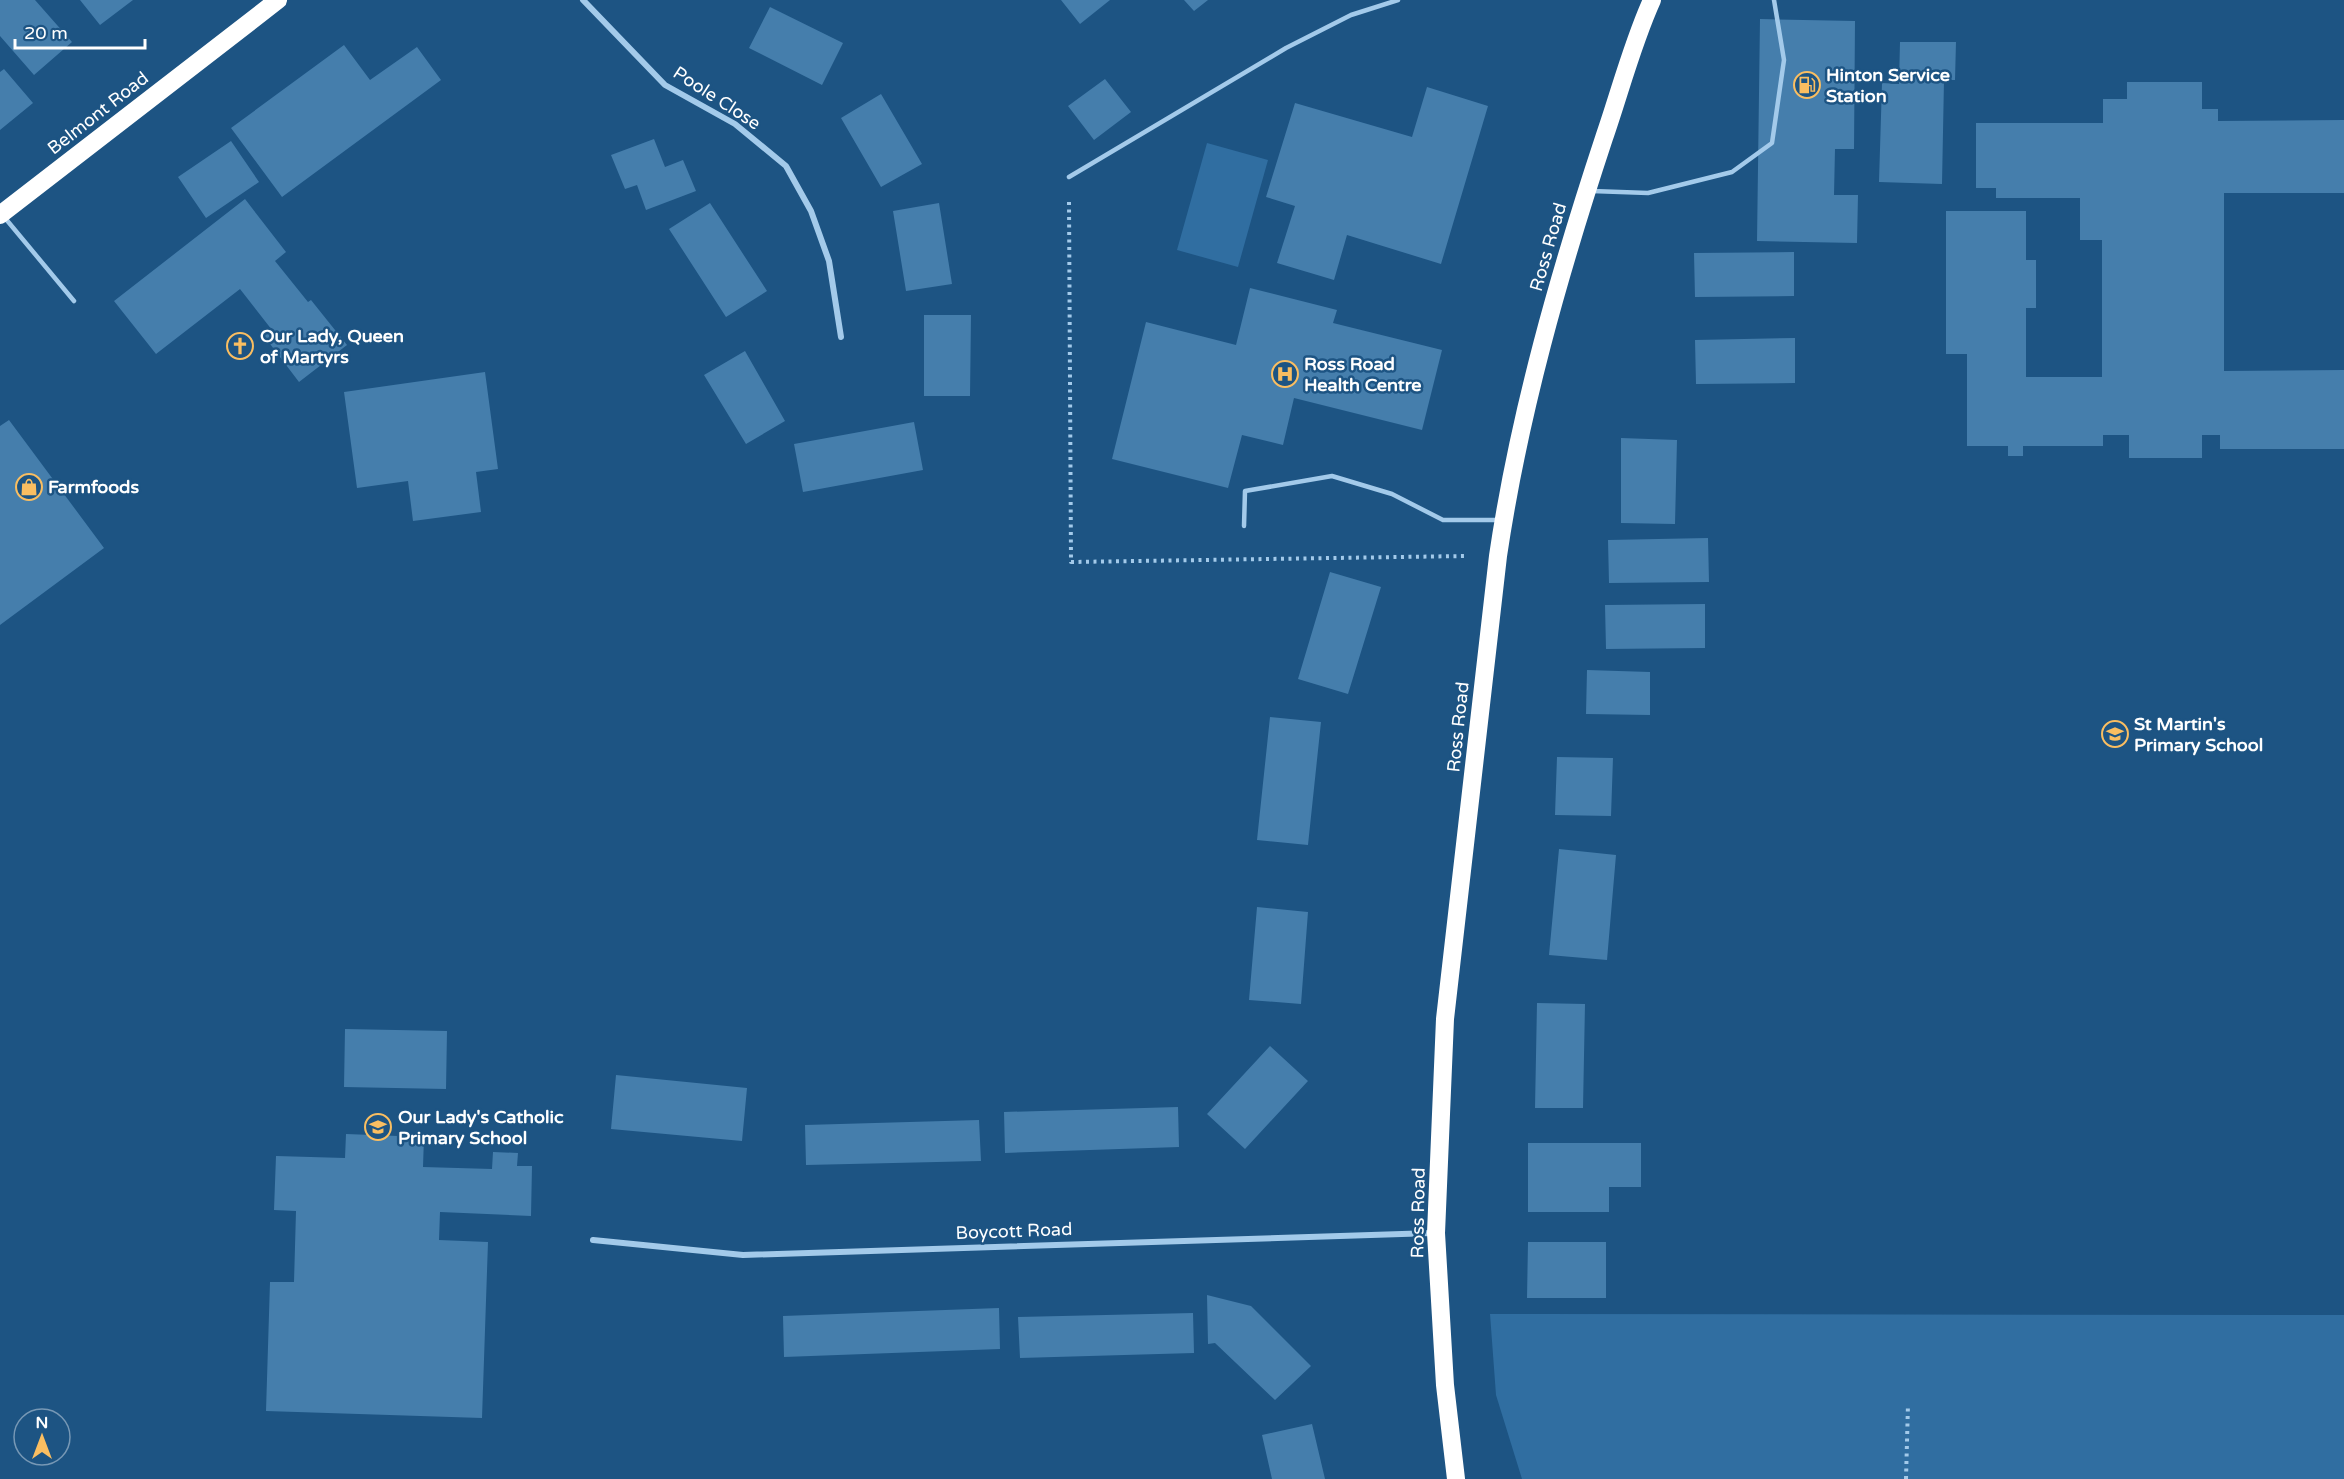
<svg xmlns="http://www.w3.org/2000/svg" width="2344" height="1479" font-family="'Varela Round',sans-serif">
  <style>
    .green { fill: #306ea1 }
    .building { fill: #457eac }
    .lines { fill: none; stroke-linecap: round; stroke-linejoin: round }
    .path { stroke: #a3caea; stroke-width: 4; stroke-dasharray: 3 4.5; stroke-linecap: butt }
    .lane { stroke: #a3caea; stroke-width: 4.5 }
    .street { stroke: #a3caea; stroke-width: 6 }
    .highway { stroke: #fff; stroke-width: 18 }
    .labels { text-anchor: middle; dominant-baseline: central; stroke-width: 5; stroke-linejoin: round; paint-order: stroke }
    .poi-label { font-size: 18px; font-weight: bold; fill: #fff; stroke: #1d5483; text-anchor: start }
    .street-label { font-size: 18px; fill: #fff; stroke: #1d5483 }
  </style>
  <rect width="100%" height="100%" fill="#1d5483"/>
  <path class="green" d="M1207,143L1268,160L1238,267L1177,250Z
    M1490,1314L2344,1315V1479H1522L1496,1395Z"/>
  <path class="building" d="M0,0H35L72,42L34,75L0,36Z
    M80,0H133L100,25Z
    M1061,0H1110L1080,24Z
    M1184,0H1208L1194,11Z
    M770,7L843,43L822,85L749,48Z
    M1760,19L1855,21L1854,149H1835L1834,195H1858L1857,243L1757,241Z
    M1900,42H1956L1955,80H1944L1942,184L1879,182L1882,83L1899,84Z
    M344,45L370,80L417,47L441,80L282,197L231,128Z
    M4,69L33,103L0,130V72Z
    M1105,79L1131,112L1094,140L1068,106Z
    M2127,82H2202V109H2218V121L2344,120V193H2224V371L2344,370V449H2220V435H2202V458H2129V435H2103V446H2023V456H2008V446H1967V354H1946V211H2026V260H2036V308H2026V377H2102V240H2080V198H1996V188H1976V123H2103V99H2127Z
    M1427,87L1488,106L1441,264L1347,235L1334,280L1277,263L1295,206L1266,197L1295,103L1412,137Z
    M881,94L922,164L881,187L841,118Z
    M654,139L665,167L683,160L696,191L646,210L637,185L625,189L611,155Z
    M231,141L259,182L206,218L178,177Z
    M245,199L286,252L275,261L308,302L311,300L347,345L299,382L264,336L272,330L240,289L156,354L114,301Z
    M710,203L767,291L726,317L669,229Z
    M939,203L952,284L906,291L893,211Z
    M1794,252V296L1695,297L1694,253Z
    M1250,288L1337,310L1333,323L1442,350L1422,430L1294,398L1283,445L1242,435L1228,488L1112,459L1146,322L1236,345Z
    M924,315H971L970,396H924Z
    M1795,338V383L1696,384L1695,340Z
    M745,351L785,421L746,444L704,375Z
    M485,372L498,469L476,472L481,512L413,521L408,481L357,488L344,392Z
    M9,420L104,548L0,625V426Z
    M914,422L923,470L803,492L794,444Z
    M1621,438L1677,440L1675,524L1621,523Z
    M1708,538L1709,582L1609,583L1608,540Z
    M1330,572L1381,587L1348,694L1298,679Z
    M1705,604V648L1606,649L1605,605Z
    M1587,670L1650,672V715L1586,714Z
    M1270,717L1321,722L1308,845L1257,840Z
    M1557,757L1613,758L1611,816L1555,815Z
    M1559,849L1616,855L1607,960L1549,955Z
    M1257,907L1308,912L1301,1004L1249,1000Z
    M1537,1003L1585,1004L1583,1108H1535Z
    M345,1029L447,1031L446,1089L344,1087Z
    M1270,1046L1308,1081L1245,1149L1207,1114Z
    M616,1075L747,1088L742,1141L611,1129Z
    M1178,1107L1179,1147L1005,1153L1004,1112Z
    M979,1120L981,1161L806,1165L805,1125Z
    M346,1134L424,1137L423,1167L492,1169L493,1152L518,1153L517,1166H532L531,1216L440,1212L439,1240L488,1242L482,1418L266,1411L270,1282H294L296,1211L274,1210L276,1156L345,1158Z
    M1528,1143H1641V1187H1609V1212H1528Z
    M1528,1242H1606V1298H1527Z
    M1207,1295L1251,1306L1311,1366L1275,1400L1215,1343L1208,1344Z
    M999,1308L1000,1349L784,1357L783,1316Z
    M1193,1313L1194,1353L1020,1358L1018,1317Z
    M1312,1424L1325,1479H1272L1262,1435Z"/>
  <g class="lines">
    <path class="path" d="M1069,202L1071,562L1465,556
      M1906,1479L1908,1404"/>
    <path class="lane" d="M1069,177L1286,48L1351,15L1398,0
      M1592,191L1648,193L1732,172L1772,143L1784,60L1774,0
      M5,218L74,301
      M1244,526L1245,491L1332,476L1392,494L1443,520H1501"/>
    <path class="street" d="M583,0L665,85L735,124L786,166L811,211L829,261L841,337
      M593,1240L743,1255L1433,1233"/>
    <path class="highway" d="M0,215L278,0
      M1456,1479L1445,1385L1436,1233L1445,1019L1498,556C1519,414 1559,274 1604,138C1620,92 1632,44 1652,0"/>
  </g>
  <defs>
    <symbol id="fuel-ring" viewBox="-11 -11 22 22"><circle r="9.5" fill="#1d5483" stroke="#fabe61" stroke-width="1.5"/><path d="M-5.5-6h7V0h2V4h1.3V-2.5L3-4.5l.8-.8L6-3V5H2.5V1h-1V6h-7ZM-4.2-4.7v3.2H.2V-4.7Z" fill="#fabe61"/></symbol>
    <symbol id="church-ring" viewBox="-11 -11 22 22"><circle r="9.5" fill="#1d5483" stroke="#fabe61" stroke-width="1.5"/><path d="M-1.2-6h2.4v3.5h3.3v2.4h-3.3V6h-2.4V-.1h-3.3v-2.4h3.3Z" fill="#fabe61"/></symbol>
    <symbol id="hospital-ring" viewBox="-11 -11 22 22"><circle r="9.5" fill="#1d5483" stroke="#fabe61" stroke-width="1.5"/><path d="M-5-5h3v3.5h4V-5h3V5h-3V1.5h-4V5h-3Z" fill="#fabe61"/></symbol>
    <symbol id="shop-ring" viewBox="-11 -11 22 22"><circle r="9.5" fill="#1d5483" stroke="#fabe61" stroke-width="1.5"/><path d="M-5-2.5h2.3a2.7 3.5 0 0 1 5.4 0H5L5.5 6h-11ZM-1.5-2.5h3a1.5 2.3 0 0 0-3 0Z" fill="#fabe61"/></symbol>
    <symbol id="school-ring" viewBox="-11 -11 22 22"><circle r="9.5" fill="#1d5483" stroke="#fabe61" stroke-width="1.5"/><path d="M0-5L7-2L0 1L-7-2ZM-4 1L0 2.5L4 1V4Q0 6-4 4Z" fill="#fabe61"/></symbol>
  </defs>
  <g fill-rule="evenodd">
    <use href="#fuel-ring" x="1792" y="70" width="30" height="30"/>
    <use href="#church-ring" x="225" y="331" width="30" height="30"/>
    <use href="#hospital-ring" x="1270" y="359" width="30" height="30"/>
    <use href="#shop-ring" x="14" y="472" width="30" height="30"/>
    <use href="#school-ring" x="2100" y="719" width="30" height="30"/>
    <use href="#school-ring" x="363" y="1112" width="30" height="30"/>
  </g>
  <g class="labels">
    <g class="poi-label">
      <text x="1826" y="75">Hinton Service<tspan x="1826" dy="21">Station</tspan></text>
      <text x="260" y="336">Our Lady, Queen<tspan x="260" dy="21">of Martyrs</tspan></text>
      <text x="1304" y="364">Ross Road<tspan x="1304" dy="21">Health Centre</tspan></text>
      <text x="48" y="487">Farmfoods</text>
      <text x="2134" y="724">St Martin's<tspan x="2134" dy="21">Primary School</tspan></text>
      <text x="398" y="1117">Our Lady's Catholic<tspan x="398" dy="21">Primary School</tspan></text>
    </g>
    <g class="street-label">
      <text transform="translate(717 98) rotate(33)">Poole Close</text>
      <text transform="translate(98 113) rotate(-38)">Belmont Road</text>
      <text transform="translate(1548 247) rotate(-74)">Ross Road</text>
      <text transform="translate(1458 727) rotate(-84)">Ross Road</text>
      <text transform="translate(1418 1213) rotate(-89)">Ross Road</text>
      <text transform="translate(1014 1231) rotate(-2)">Boycott Road</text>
    </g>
  </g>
  <g transform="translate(42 1437)"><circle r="28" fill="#1d5483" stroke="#7798b5" stroke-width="1.5"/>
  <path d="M0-4.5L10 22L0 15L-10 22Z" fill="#fabe61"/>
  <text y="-9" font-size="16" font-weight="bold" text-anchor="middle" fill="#ffffff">N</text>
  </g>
  <path d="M15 39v9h130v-9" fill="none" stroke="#ffffff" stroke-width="3"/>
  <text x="24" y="39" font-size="18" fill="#ffffff" stroke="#1d5483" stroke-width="4.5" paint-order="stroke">20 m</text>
</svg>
